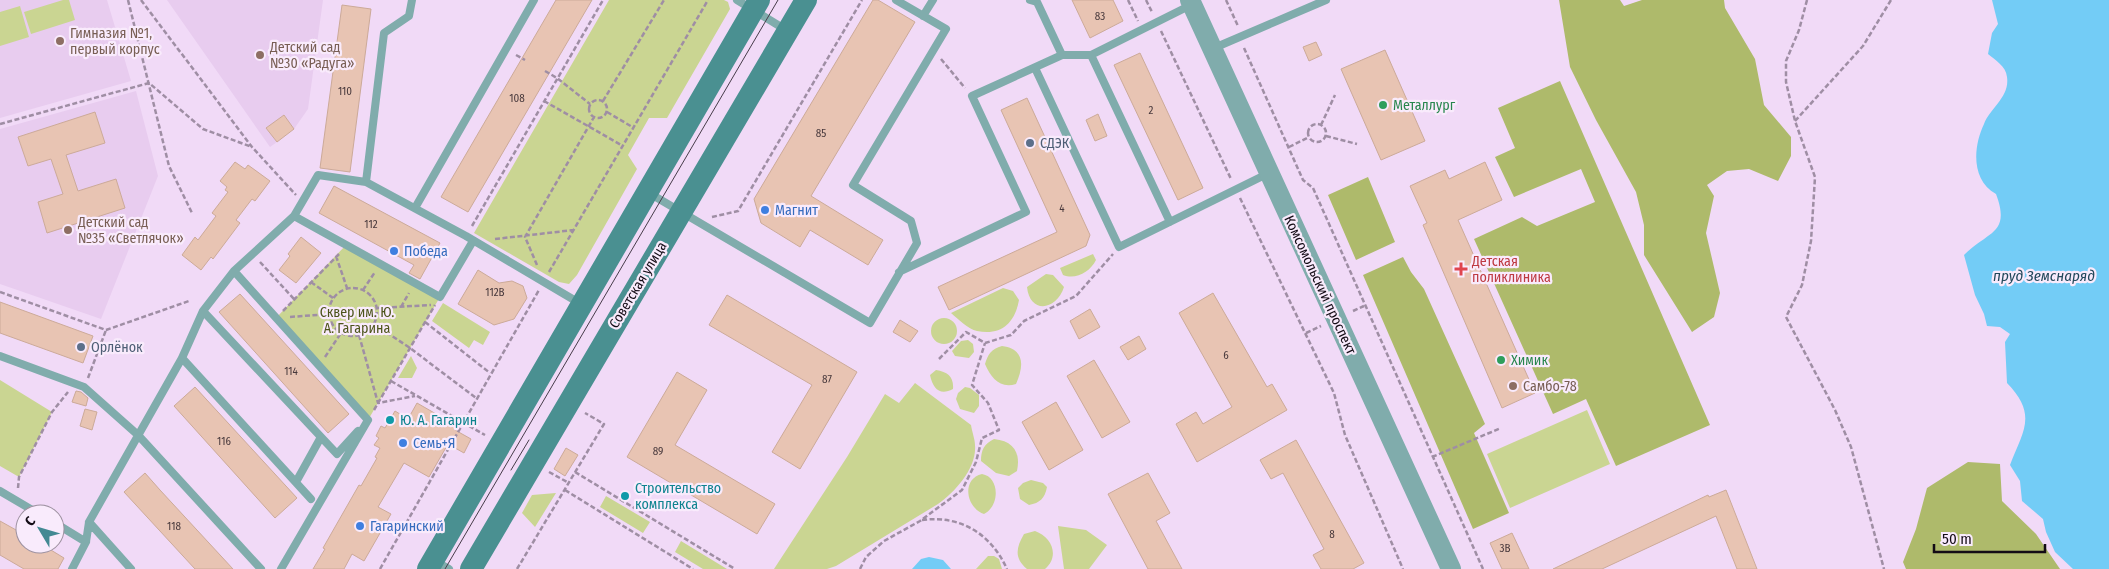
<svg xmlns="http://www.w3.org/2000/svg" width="2109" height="569" font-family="'Fira Sans Condensed',sans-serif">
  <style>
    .built { fill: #e8ccef }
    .green { fill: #cad592 }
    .forest { fill: #aeba6b }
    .water { fill: #73ccf6 }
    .building { fill: #e8c4b3; stroke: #ca9 }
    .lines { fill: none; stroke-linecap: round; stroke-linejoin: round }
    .path { stroke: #9f8ea4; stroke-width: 2.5; stroke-dasharray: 5 2.5; stroke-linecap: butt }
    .service { stroke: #80acac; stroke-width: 8 }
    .tertiary { stroke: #80acac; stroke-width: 20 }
    .secondary { stroke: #4a9091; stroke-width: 22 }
    .tram { stroke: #473c4a; stroke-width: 1 }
    .education-dot { fill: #8d6e63; stroke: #f9ebfc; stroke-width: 2 }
    .leisure-dot { fill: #2e9e5b; stroke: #f9ebfc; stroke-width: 2 }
    .service-dot { fill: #5c6f8a; stroke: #f9ebfc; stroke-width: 2 }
    .shop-dot { fill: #3f7fe0; stroke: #f9ebfc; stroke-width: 2 }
    .health-dot { fill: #e0444e; stroke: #f9ebfc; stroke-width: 2 }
    .culture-dot { fill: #0f9aa8; stroke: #f9ebfc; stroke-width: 2 }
    .labels { text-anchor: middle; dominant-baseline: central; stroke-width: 4.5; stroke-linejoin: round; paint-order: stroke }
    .number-label { font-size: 11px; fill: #48393c }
    .education-label { font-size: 14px; fill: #785e54; stroke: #f9ebfc; text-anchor: start }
    .leisure-label { font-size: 14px; fill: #27864d; stroke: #f9ebfc; text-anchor: start }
    .service-label { font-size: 14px; fill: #4e5e75; stroke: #f9ebfc; text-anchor: start }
    .shop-label { font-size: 14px; fill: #366cbe; stroke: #f9ebfc; text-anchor: start }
    .health-label { font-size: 14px; fill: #be3a42; stroke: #f9ebfc; text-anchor: start }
    .street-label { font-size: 14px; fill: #130b15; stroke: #f9ebfc }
    .park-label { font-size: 14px; fill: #4c541a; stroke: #f9ebfc }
    .culture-label { font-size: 14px; fill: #0d838f; stroke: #f9ebfc; text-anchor: start }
    .water-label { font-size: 15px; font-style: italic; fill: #22485b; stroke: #f9ebfc }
  </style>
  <rect width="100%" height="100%" fill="#f1daf7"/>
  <path class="built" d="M0,0H107L131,81L0,118Z
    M167,0H323L308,109L294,129L284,115L267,128L277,142L270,147Z
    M136,91L158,176L101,319L0,284V129Z"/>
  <path class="green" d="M63,0H69L75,20L31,34L24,12Z
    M609,0H724L728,2L730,9L667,118H649L628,155L637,169L577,275L569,284L559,282L474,233Z
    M20,6L29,37L0,46V12Z
    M346,245L440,297L368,420L276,318Z
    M1093,254L1096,260C1090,272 1076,280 1063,275L1060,268Z
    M1046,274L1053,275L1064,287C1057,310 1030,315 1027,287Z
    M1003,288L1013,291L1019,300C1015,323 1001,336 977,331C968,329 958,319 951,313Z
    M443,303L490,332L483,345L474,340L469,348L432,321Z
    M931 331a13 13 0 1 1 26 0a13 13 0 1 1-26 0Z
    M968,340L973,344L974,352L969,358L955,356L952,351L961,341Z
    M1002,346C1025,349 1024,366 1016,384C1000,389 991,378 985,364C988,354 991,349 1002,346Z
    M411,356L417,368L412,378H398Z
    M936,370C948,372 954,377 953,389C940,396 933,389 930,375Z
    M0,380L52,412L19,477L0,466Z
    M915,383L971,425C972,432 975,439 975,445C977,468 955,492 938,504L836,566L827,569H774L847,457L885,394L899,403Z
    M965,387L970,388L979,395V406L974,413L960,409L956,399L958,393Z
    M1587,410L1610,464L1510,508L1487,454Z
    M994,439C1013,441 1021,452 1017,471L1009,476L996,473L981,461C981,450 984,444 994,439Z
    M982,474C1000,477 1000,506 984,514C966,508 961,479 982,474Z
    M1031,480L1043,483L1047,487C1045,498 1040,503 1029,505L1020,499L1018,488L1023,483Z
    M556,493L535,527L522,513L532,495Z
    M606,496L650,522L643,533L600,507Z
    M1058,526L1086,530L1107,545L1089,569H1064Z
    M1035,531C1052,537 1060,556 1045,569H1027C1014,558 1016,548 1024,534Z
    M681,541L727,569H703L675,552Z
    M988,556H994L999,559L1002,569H976Z"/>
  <path class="forest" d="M1559,0H1620L1624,6L1642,0H1724L1725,8L1755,59L1764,105L1791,137V156L1778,181L1749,169L1727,171L1707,185L1714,196L1706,233L1720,293L1714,317L1692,332L1644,255V225L1636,192L1596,120L1570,67Z
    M1560,81L1710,425L1616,466L1586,399L1553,414L1474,239L1522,217L1537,226L1595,202L1581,169L1514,197L1495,157L1515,148L1498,108Z
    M1368,177L1395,242L1356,260L1328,195Z
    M1403,257L1411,272L1424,289L1485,424L1474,433L1509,513L1473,529L1363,275Z
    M1968,462L2000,464L2002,501L2036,534L2060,569H1906L1903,562L1916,529L1927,488Z"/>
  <path class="water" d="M1992,0H2109V569H2073L2055,552L2046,532L2043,519L2022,501L2020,481L2010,465C2023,431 2038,415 2007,383L2005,342L2010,334L2000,327L1987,326L1984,314L1975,295L1964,255C1988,231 2011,234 1996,194C1971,180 1973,147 1984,124C1990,108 2010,97 2007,77C2006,66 1995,60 1988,54L1992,33L1998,24Z
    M929,557L943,560L951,569H912L921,559Z"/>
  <path class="building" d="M556,0H592L468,212L441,197Z
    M873,0H878L915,22L811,196L883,240L868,265L810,230L800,247L761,223L754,199Z
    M1072,0H1113L1123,21L1090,38Z
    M342,5L371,9L350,172L320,168Z
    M1316,42L1322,55L1309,61L1303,47Z
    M1385,50L1425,141L1381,160L1341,69Z
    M1140,53L1203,188L1178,200L1114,65Z
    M1027,98L1090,235L1086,246L949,310L938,287L1057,232L1001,110Z
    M95,112L105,143L66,155L78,191L116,179L125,208L47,233L38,202L63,194L51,159L28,166L18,137Z
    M1098,114L1107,136L1095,141L1086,120Z
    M284,115L294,129L277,142L266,128Z
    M235,162L245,169L248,165L270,181L255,201L252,199L236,220L240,223L213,259L211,257L201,270L182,255L195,237L198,240L216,216L212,213L228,192L225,190L227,187L220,181Z
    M1485,162L1502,200L1458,220L1535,393L1502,408L1423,225L1427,223L1410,186L1445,170L1449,179Z
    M334,186L440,243L420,279L409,273L414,265L319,213Z
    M301,237L321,253L296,283L279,270L290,256L288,254Z
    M478,270L499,283L512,281L523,286L527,298L514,319L494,325L458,304Z
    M1213,293L1267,387L1272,384L1287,410L1197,462L1176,424L1196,412L1203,424L1232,407L1179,313Z
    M240,294L349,414L328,433L219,312Z
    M727,295L857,372L800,469L772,452L812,385L709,325Z
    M0,302L93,336L83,363L0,333Z
    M1090,309L1100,327L1079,339L1070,321Z
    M900,320L918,331L910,342L893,332Z
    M1139,336L1146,349L1128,360L1120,347Z
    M1094,360L1130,422L1102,438L1067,376Z
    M677,372L707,390L675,445L775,504L757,534L627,457Z
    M195,387L297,498L275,518L174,406Z
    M76,391L81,392L88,398L86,406L72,402Z
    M1056,402L1083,450L1049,470L1022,422Z
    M417,403L457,426L455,430L471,439L464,453L448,444L429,477L404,463L378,507L391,514L364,561L352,554L344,569H313L325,549L323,548L359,485L361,486L377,458L375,457L380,448L374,445L379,438L376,436L381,426L385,428L395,411L408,419Z
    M85,409L97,412L92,430L80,426Z
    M1296,440L1364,563L1353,569H1321L1313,555L1324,549L1283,473L1271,479L1260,460Z
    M566,448L578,455L565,476L554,469Z
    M145,473L160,490L233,569H195L124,492Z
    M1148,473L1170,513L1156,521L1182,569H1148L1108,494Z
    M1726,490L1757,569H1737L1716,516L1602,569H1553L1708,495L1709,497Z
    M0,521L25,535V544H41L64,558L58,569H24L0,555Z
    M1512,533L1529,569H1502L1490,543Z"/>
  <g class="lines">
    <path class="path" d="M128,0L169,166L192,213
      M141,0L252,147L296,195
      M1128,0L1138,21
      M1146,0L1152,12
      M1226,0L1238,26
      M1807,0L1799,30L1786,61V82L1795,121L1815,177L1811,241L1802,285L1786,317L1835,410L1851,447L1884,569
      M1161,31L1231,179
      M1244,48L1303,180L1313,188L1483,569
      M516,55L525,60
      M941,59L965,88
      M545,71L557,78L590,104
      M589 109a9 9 0 1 1 18 0a9 9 0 1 1-18 0Z
      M544,101L623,146
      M603,101L664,0
      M607,112L634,128
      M1795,121L1863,46L1891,0
      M1308 133a9 9 0 1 1 18 0a9 9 0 1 1-18 0Z
      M0,124L149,83L203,129L252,147
      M1321,125L1335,95
      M1326,136L1357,144
      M1289,147L1309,137
      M1240,198L1334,393L1345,435L1403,569
      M712,217L738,211L862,0
      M472,226L603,0
      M495,239L574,230
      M336,256L347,288
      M260,262L294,299
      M537,265L525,237L594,117
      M549,272L708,0
      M311,282L333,298
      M329 312a24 24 0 1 1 48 0a24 24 0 1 1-48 0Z
      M363,290L375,272
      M0,292L106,330L189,301
      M401,307L409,293
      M377,308L431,305
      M283,311L339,254
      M1353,311L1364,306
      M290,317L329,314
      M425,322L490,373
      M374,324L410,348L476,398
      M1306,333L1321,326
      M359,335L378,403L415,396
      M325,357L341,333
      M939,359L966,332L985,343L1011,335L1024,321L1076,296L1113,254
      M88,378L106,330
      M391,381L485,435
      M374,410L435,305
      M1432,457L1501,428
      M549,472L569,483
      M575,472L735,569
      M18,488L19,477L52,412L68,392
      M565,490L693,569
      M922,520C961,515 991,534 1007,569
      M380,569L539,290
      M517,569L604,424L585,413
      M860,569L866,557L884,541L920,521L962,490L976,462L982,438L999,430L988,403L972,385L985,343"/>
    <path class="service" d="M737,0L786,30
      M1030,0L1037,2L1062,55
      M923,16L933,0
      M1214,48L1326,0
      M1091,55L1170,222
      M1035,68L1119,247L1269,173
      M366,182L384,33L409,16L412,0
      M649,193L870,323L917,243L911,221L853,185L946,29L896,0
      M415,208L534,0
      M294,216L440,297L473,241
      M234,271L368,420
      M899,272L1026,212L972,96L1062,55H1091L1191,5
      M203,311L321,437L296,482
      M0,356L84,387L138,435L261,569
      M182,358L311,499
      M321,437L337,454L358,431
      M0,491L39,514
      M89,522L131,569
      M55,523L86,542
      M435,561L449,569
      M72,569L86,542L89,522L182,358L203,311L234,271L294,216L318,175L366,182L466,236L581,304
      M281,569L368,420"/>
    <path class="tertiary" d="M1190,0L1451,569"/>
    <path class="secondary" d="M428,569L759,0
      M471,569L806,0"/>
    <path class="tram" d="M511,470L529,440
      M445,569L778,0"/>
  </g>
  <g class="education-dot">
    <circle cx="60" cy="41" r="5"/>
    <circle cx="260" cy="55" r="5"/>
    <circle cx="68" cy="230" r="5"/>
    <circle cx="1513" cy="386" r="5"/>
  </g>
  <g class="leisure-dot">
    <circle cx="1383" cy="105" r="5"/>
    <circle cx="1501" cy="360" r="5"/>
  </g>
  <g class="service-dot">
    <circle cx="1030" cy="143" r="5"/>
    <circle cx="81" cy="347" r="5"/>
  </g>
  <g class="shop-dot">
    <circle cx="765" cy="210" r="5"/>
    <circle cx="394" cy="251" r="5"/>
    <circle cx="403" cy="443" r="5"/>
    <circle cx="360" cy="526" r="5"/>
  </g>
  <path class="health-dot" d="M1458.5 261.5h5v5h5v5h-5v5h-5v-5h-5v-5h5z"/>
  <g class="culture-dot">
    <circle cx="390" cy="420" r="5"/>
    <circle cx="625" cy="496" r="5"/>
  </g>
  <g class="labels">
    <g class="number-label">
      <text x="1100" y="16">83</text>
      <text x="345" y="91">110</text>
      <text x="517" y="98">108</text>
      <text x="1151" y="110">2</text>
      <text x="821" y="133">85</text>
      <text x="1062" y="208">4</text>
      <text x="371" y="224">112</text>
      <text x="495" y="292">112В</text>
      <text x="1226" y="355">6</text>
      <text x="291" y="371">114</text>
      <text x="827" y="379">87</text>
      <text x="224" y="441">116</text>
      <text x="658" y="451">89</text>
      <text x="174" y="526">118</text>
      <text x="1332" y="534">8</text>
      <text x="1505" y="548">3В</text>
    </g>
    <g class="education-label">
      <text x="70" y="33">Гимназия №1,<tspan x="70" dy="16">первый корпус</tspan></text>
      <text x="270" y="47">Детский сад<tspan x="270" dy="16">№30 «Радуга»</tspan></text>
      <text x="78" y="222">Детский сад<tspan x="78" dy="16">№35 «Светлячок»</tspan></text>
      <text x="1523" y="386">Самбо-78</text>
    </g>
    <g class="leisure-label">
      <text x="1393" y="105">Металлург</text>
      <text x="1511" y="360">Химик</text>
    </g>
    <g class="service-label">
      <text x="1040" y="143">СДЭК</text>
      <text x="91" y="347">Орлёнок</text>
    </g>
    <g class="shop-label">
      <text x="775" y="210">Магнит</text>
      <text x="404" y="251">Победа</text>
      <text x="413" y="443">Семь+Я</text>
      <text x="370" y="526">Гагаринский</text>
    </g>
    <g class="health-label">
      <text x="1472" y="261">Детская<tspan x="1472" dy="16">поликлиника</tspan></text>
    </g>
    <g class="street-label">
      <text transform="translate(638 285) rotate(-59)">Советская улица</text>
      <text transform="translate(1320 285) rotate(65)">Комсомольский проспект</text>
    </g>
    <g class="park-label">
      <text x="357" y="312">Сквер им. Ю.<tspan x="357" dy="16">А. Гагарина</tspan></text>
    </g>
    <g class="culture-label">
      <text x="400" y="420">Ю. А. Гагарин</text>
      <text x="635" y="488">Строительство<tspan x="635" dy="16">комплекса</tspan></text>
    </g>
    <g class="water-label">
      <text x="2044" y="276">пруд Земснаряд</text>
    </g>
  </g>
  <g transform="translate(40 529) rotate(308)"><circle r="24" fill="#f9ebfc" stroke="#9d91a0"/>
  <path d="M0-4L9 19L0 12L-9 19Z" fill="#438993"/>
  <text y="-8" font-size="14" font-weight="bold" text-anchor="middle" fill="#130b15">С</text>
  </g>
  <path d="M1934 544v8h111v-8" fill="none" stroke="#130b15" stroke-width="2.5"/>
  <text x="1942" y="544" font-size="15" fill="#130b15" stroke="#f9ebfc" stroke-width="4" paint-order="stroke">50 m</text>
</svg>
